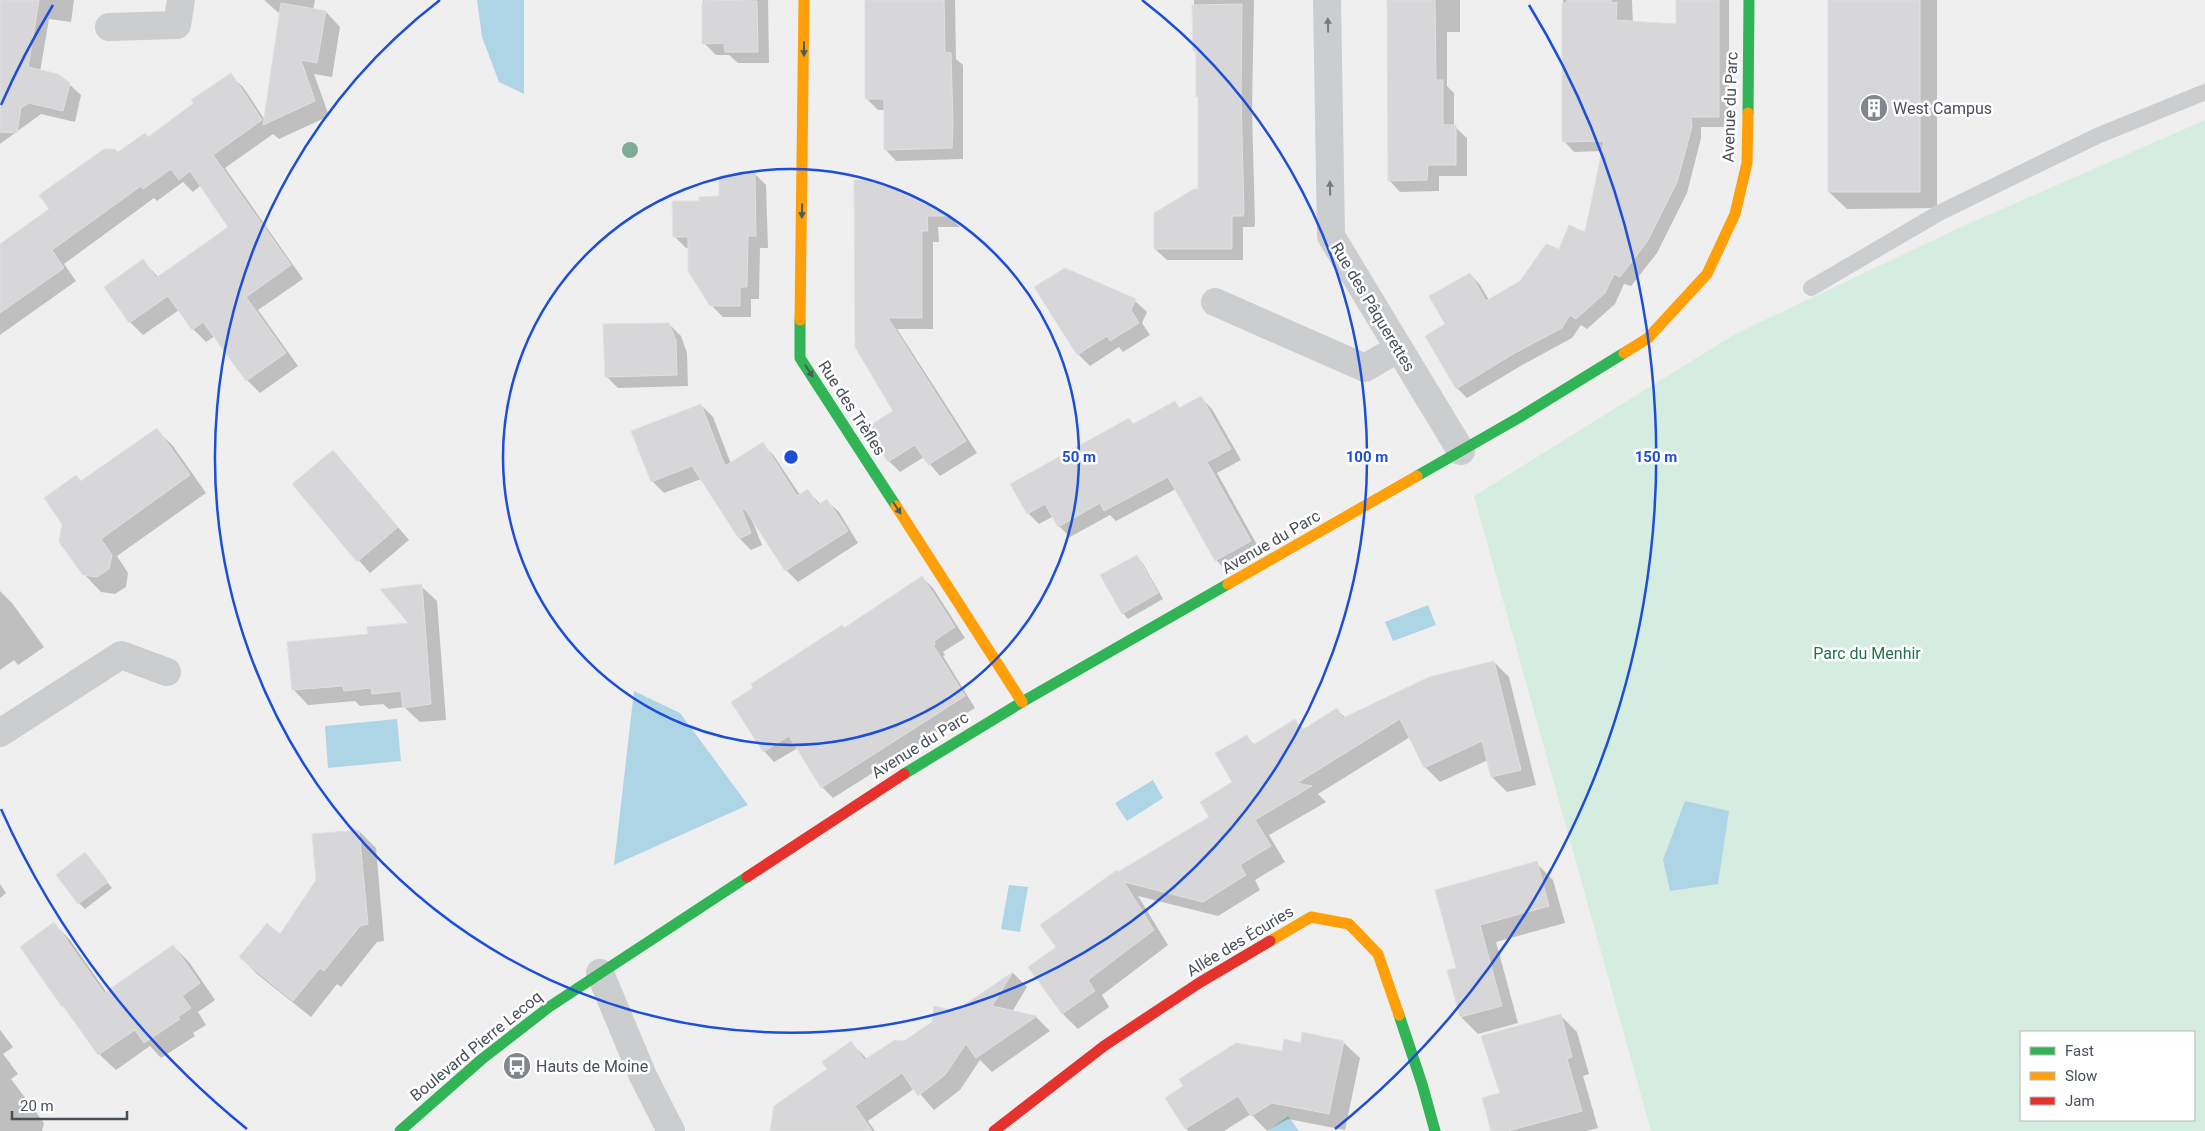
<svg xmlns="http://www.w3.org/2000/svg" width="2205" height="1131" font-family="Roboto,sans-serif">
  <style>
    .green { fill: #d5ece0; fill-rule: evenodd }
    .water { fill: #aed5e5 }
    .shadow { fill: #0003 }
    .building { fill: #d7d7d9; stroke: #e0e0e1 }
    .lines { fill: none; stroke-linecap: round; stroke-linejoin: round }
    .lane { stroke: #cbcdcf; stroke-width: 16 }
    .street { stroke: #cbcdcf; stroke-width: 28 }
    .fast { stroke: #30b455; stroke-width: 11 }
    .slow { stroke: #ff9f0a; stroke-width: 11 }
    .jam { stroke: #e5322d; stroke-width: 11 }
    .tree { fill: #7eaa98 }
    .oneway { fill: #767b82 }
    .oneway2 { fill: #445e58 }
    .ring { fill: none; stroke: #1d4ed8; stroke-width: 2.5 }
    .labels { text-anchor: middle; dominant-baseline: central; stroke-width: 5; stroke-linejoin: round; paint-order: stroke }
    .street-label { font-size: 16px; fill: #484f59; stroke: #fff }
    .poi-label { font-size: 16px; fill: #484f59; stroke: #fff; text-anchor: start }
    .park-label { font-size: 16px; fill: #217150; stroke: #fff }
    .centre { fill: #1d4ed8; stroke: #fff; stroke-width: 2.5 }
    .ring-label { font-size: 15px; text-anchor: middle; font-weight: bold; fill: #1d4ed8; stroke: #fff; stroke-width: 5; stroke-linejoin: round; paint-order: stroke }
  </style>
  <rect width="100%" height="100%" fill="#efefef"/>
  <path class="green" d="M2205,120V1131H1651L1474,496L1735,334L1959,228ZM2021,1032H2194V1120H2021Z"/>
  <path class="water" d="M477,0H524V94L499,82L482,37Z
    M1428,605L1436,625L1393,641L1385,622Z
    M634,691L680,713L748,805L614,865Z
    M397,719L401,761L328,768L325,726Z
    M1153,780L1163,798L1127,821L1115,803Z
    M1685,801L1729,811L1718,884L1670,891L1663,860Z
    M1009,885L1028,887L1020,932L1001,929Z
    M1288,1116L1299,1131H1268Z"/>
  <path class="shadow" d="M0,0H74L71,22L49,19L40,72L69,84L81,95L75,122L41,114L0,144Z
    M264,0H315L313,10L326,12L340,27L332,77L314,74L329,116L279,139L273,134L225,168L303,279L258,310L298,366L260,393L247,380L215,336L206,342L193,329L179,310L143,335L130,322L143,261L159,278L230,227L201,185L193,192L183,182L157,201L154,198L64,264L76,281L0,335V245L51,209L118,154L148,138L195,104L230,75L243,87L265,120L281,15Z
    M703,0H768L769,63H738L729,55H716L704,43Z
    M866,0H955L956,59L963,65V159L896,161L885,149L886,110H878L866,98Z
    M1194,0H1254L1252,109L1255,224L1254,227H1243V260H1167L1155,249L1199,190V99L1198,97L1197,54L1194,51Z
    M1388,0H1460V32H1447V86L1454,93V126L1467,138V176H1439V191L1400,192L1389,180Z
    M1563,0H1632L1635,77L1677,76V0H1729V127H1701V138L1687,193L1657,253L1631,286L1624,284L1615,304L1587,329L1581,325L1572,338L1524,364L1467,398L1457,388L1447,325L1470,274L1480,285L1489,300L1521,282L1559,251L1586,234L1603,151L1574,152L1564,141Z
    M1829,0H1937V208L1847,209L1829,192Z
    M754,173L766,185L768,248H760L759,299H751V317H723L711,305L689,248H686L674,236L700,202L720,198Z
    M873,181L950,217L960,227H938L939,242H933V329H897L977,453L940,476L924,457L900,472L889,461L895,411Z
    M1135,301L1147,312L1142,323L1150,335L1123,352L1119,347L1090,366L1078,354Z
    M669,324L681,336L687,353L688,386L618,388L606,376Z
    M1201,398L1212,409L1241,460L1217,473L1261,552L1227,571L1216,560L1176,489L1116,521L1110,515L1070,537L1059,526L1054,516L1039,524L1028,513L1129,419L1134,425L1175,402L1181,409Z
    M701,405L713,417L731,464L763,444L774,456L800,495L808,491L821,505L827,501L839,512L858,543L798,582L786,570L752,520L762,545L751,550L740,539L701,479L664,493L652,481Z
    M156,429L173,446L206,493L117,556L128,573L126,587L115,594L101,592L84,574L76,476L82,482Z
    M333,451L409,540L370,573L293,485Z
    M1136,557L1142,562L1163,599L1128,619L1123,613Z
    M922,577L933,588L965,638L943,652L945,655L943,656L975,708L833,798L822,787L798,748L774,762L764,751L845,629Z
    M421,586L437,601L446,720L420,722L404,707L389,709L383,704L360,706L355,701L308,705L293,689L369,635L411,624Z
    M0,591L12,603L44,647L18,665L14,660L0,670Z
    M1494,662L1509,677L1536,785L1507,792L1492,777L1488,760L1440,782L1425,767L1410,737L1318,794L1326,802L1269,835L1285,862L1255,880L1260,890L1218,916L1138,896L1168,945L1102,995L1109,1007L1078,1029L1063,1014L1029,967L1058,947L1119,873L1211,818L1234,782L1246,736L1255,745L1295,721L1304,730L1337,710L1346,718Z
    M359,831L376,848L384,941L377,942L341,987L337,984L311,1017L257,974L240,957L280,936Z
    M85,854L112,888L85,909L79,903Z
    M1536,863L1553,880L1565,923L1496,942L1518,1023L1478,1034L1461,1017L1448,971L1458,969L1437,890Z
    M0,884L6,893L0,898Z
    M54,924L70,940L107,993L173,946L189,962L215,1000L198,1012L206,1025L193,1033L195,1036L161,1058L150,1046L116,1070L99,1054Z
    M1013,973L1027,987L1012,1012L1036,1017L1050,1031L992,1072L980,1060L960,1090L934,1110L915,1088L868,1121L875,1131H779L851,1043L867,1059L904,1042L955,1012Z
    M1560,1015L1577,1032L1589,1074L1583,1076L1598,1128L1586,1131H1492Z
    M0,1030L13,1047L3,1054L18,1074L11,1079L44,1123L42,1131H0Z
    M1343,1042L1360,1058L1345,1130L1288,1119L1267,1131L1251,1114L1224,1131H1188L1166,1098L1185,1087L1302,1044Z"/>
  <path class="building" d="M0,0H39L28,67L58,74L70,83L63,111L29,103L21,108L17,133L0,132Z
    M707,0L757,1L758,52H725L724,43L702,44V2Z
    M865,0H944L945,52L951,53L953,125L952,148L884,150V99H865Z
    M1387,0H1435L1436,80H1443V125H1456V165H1428L1427,180L1388,181Z
    M1567,0H1611V3L1617,2L1616,20L1676,24V0H1719V117H1691L1692,127L1677,182L1647,242L1620,277L1614,274L1605,293L1576,319L1570,315L1562,328L1513,354L1456,389L1425,336L1445,324L1429,296L1470,273L1486,301L1520,281L1546,244L1559,249L1569,225L1585,232L1604,141L1562,142V3H1567Z
    M1828,0H1920V192H1828Z
    M281,3L326,11L317,63L301,60L315,101L263,125Z
    M1242,4L1241,97L1244,212L1243,216H1232V249H1154V213L1194,189H1198V97H1196V51H1193L1192,5Z
    M231,73L262,120L213,155L291,265L246,297L286,353L246,381L203,322L192,330L168,296L129,323L104,287L143,259L156,278L228,227L190,171L179,180L171,169L143,189L141,186L52,250L64,268L0,313V244L49,209L39,195L104,149H115L118,152L145,133L148,137L194,103L191,100Z
    M755,172L756,236H748L747,287H740V306H710L688,271V237H673L672,201H699V197L719,196V176Z
    M854,180H873L951,216H927L928,231H922V318H888L966,441L928,465L915,445L888,462L866,428L893,411L855,347Z
    M1065,268L1136,299L1131,310L1139,323L1110,341L1107,336L1077,355L1034,287Z
    M669,323L676,340L677,375L605,377L603,324Z
    M1201,396L1231,449L1207,462L1251,541L1215,561L1168,477L1104,511L1100,503L1058,527L1045,504L1027,514L1010,484L1129,418L1133,424L1175,401L1179,408Z
    M701,404L725,466L763,442L797,496L808,489L818,505L827,499L848,531L785,571L745,509L742,510L751,533L739,539L692,466L651,482L631,431Z
    M157,428L190,475L101,539L112,555L109,569L97,577L83,575L59,542L62,524L44,498L76,475L81,481Z
    M333,450L398,527L357,562L292,484Z
    M1137,555L1158,593L1122,614L1100,575Z
    M922,576L955,627L934,641L935,644L933,645L965,696L821,788L789,736L763,752L731,702L753,688L751,684L842,625L844,628Z
    M422,584L431,704L403,708L401,691L372,694L371,688L344,691L343,686L292,690L287,642L368,634L367,627L408,623L380,589Z
    M1494,661L1521,770L1491,777L1482,741L1424,768L1400,719L1297,783L1312,786L1255,820L1271,846L1240,865L1246,875L1203,902L1124,882L1154,930L1088,980L1095,991L1062,1014L1028,967L1056,947L1040,925L1117,870L1118,872L1209,817L1200,802L1232,782L1215,753L1247,735L1253,745L1295,719L1302,730L1337,708L1343,718L1429,677Z
    M359,830L368,924L360,926L324,971L320,968L293,1001L239,957L267,923L280,934L316,880L312,834Z
    M85,852L108,882L78,904L56,875Z
    M1537,861L1549,906L1480,925L1502,1006L1460,1017L1447,970L1456,968L1435,890Z
    M54,922L104,993L173,945L200,983L182,996L191,1008L178,1017L180,1019L144,1043L135,1030L98,1055L63,1006L62,1007L20,947Z
    M1013,972L992,1006L1037,1016L976,1058L966,1044L945,1075L918,1096L902,1073L855,1106L872,1131H770L774,1106L827,1069L822,1062L851,1041L864,1060L895,1040L904,1041L932,1022L934,1006L955,1011Z
    M1561,1014L1572,1057L1567,1059L1582,1111L1508,1131H1491L1482,1098L1500,1093L1481,1036Z
    M1302,1032L1344,1041L1329,1114L1272,1103L1251,1116L1238,1096L1185,1129L1165,1098L1183,1086L1179,1079L1236,1043L1282,1051L1284,1039L1301,1043Z"/>
  <g class="lines">
    <path class="lane" d="M1811,288L1939,213L2097,136L2205,92"/>
    <path class="street" d="M1327,0L1331,236L1461,451
      M109,27L177,25L181,0
      M1215,302L1365,368L1399,348
      M0,733L121,655L167,672
      M600,973L643,1076L671,1131"/>
    <path class="fast" d="M1748,113L1749,0
      M800,320V358L896,506
      M1417,476L1520,417L1624,353
      M904,774L1022,702L1228,584
      M1399,1015L1422,1084L1435,1131
      M400,1131L482,1059L549,1007L747,877"/>
    <path class="slow" d="M800,320L804,0
      M1624,353L1648,338L1707,274L1735,214L1747,163L1748,113
      M896,506L1022,702
      M1228,584L1417,476
      M1270,941L1311,917L1349,924L1378,954L1399,1015"/>
    <path class="jam" d="M747,877L904,774
      M994,1131L1104,1046L1199,983L1270,941"/>
  </g>
  <circle class="tree" cx="630" cy="150" r="8"/>
  <defs><path id="oneway-solid" d="M-6-.8H1V-3.2L6.5 0L1 3.2V.8H-6Z" transform="scale(1.25)"/></defs>
  <g class="oneway">
    <use href="#oneway-solid" transform="translate(1328 25) rotate(-91)"/>
    <use href="#oneway-solid" transform="translate(1330 188) rotate(-91)"/>
  </g>
  <g class="oneway2">
    <use href="#oneway-solid" transform="translate(804 49) rotate(90)"/>
    <use href="#oneway-solid" transform="translate(802 211) rotate(91)"/>
    <use href="#oneway-solid" transform="translate(809 371) rotate(57)"/>
    <use href="#oneway-solid" transform="translate(897 508) rotate(57)"/>
  </g>
  <g class="ring">
    <circle cx="791" cy="457" r="288"/>
    <path d="M1142 0A576 576 0 1 1 440 0"/>
    <path d="M247 1129A865 865 0 0 1 1 809M1 105A865 865 0 0 1 53 5M1529 5A865 865 0 0 1 1335 1129"/>
  </g>
  <defs>
    <symbol id="building-disc" viewBox="-11 -11 22 22"><circle r="9.5" fill="#82878e" stroke="#fff"/><path d="M-4-6H4V6H1V3H-1V6H-4ZM-2.5-4.3h1.7v1.8h-1.7ZM.8-4.3h1.7v1.8H.8ZM-2.5-1h1.7V.8h-1.7ZM.8-1h1.7V.8H.8Z" fill="#fff"/></symbol>
    <symbol id="bus-disc" viewBox="-11 -11 22 22"><circle r="9.5" fill="#82878e" stroke="#fff"/><path d="M-5-6H5V4H4V6H2V4H-2V6H-4V4H-5ZM-3.5-4V0h7V-4ZM-3.5 1.2v1.5H-2V1.2ZM2 1.2v1.5H3.5V1.2Z" fill="#fff"/></symbol>
  </defs>
  <g fill-rule="evenodd">
    <use href="#building-disc" x="1858" y="92" width="32" height="32"/>
    <use href="#bus-disc" x="501" y="1050" width="32" height="32"/>
  </g>
  <g class="labels">
    <g class="street-label">
      <text transform="translate(1730 107) rotate(-88)">Avenue du Parc</text>
      <text transform="translate(1373 307) rotate(59)">Rue des Pâquerettes</text>
      <text transform="translate(852 408) rotate(57)">Rue des Trèfles</text>
      <text transform="translate(1271 542) rotate(-30)">Avenue du Parc</text>
      <text transform="translate(920 745) rotate(-32)">Avenue du Parc</text>
      <text transform="translate(1240 941) rotate(-31)">Allée des Écuries</text>
      <text transform="translate(476 1046) rotate(-39)">Boulevard Pierre Lecoq</text>
    </g>
    <g class="poi-label">
      <text x="1893" y="108">West Campus</text>
      <text x="536" y="1066">Hauts de Moine</text>
    </g>
    <g class="park-label">
      <text x="1867" y="653">Parc du Menhir</text>
    </g>
  </g>
  <circle cx="791" cy="457" r="8" class="centre"/>
  <g class="ring-label">
    <text x="1079" y="462">50 m</text>
    <text x="1367" y="462">100 m</text>
    <text x="1656" y="462">150 m</text>
  </g>
  <rect x="2020" y="1031" width="175" height="90" fill="#ffffff" stroke="#b6b9bd"/>
  <rect x="2030" y="1047" width="25" height="8" fill="#30b455" stroke="#b6b9bd"/>
  <text x="2065" y="1056" font-size="15" fill="#484f59">Fast</text>
  <rect x="2030" y="1072" width="25" height="8" fill="#ff9f0a" stroke="#b6b9bd"/>
  <text x="2065" y="1081" font-size="15" fill="#484f59">Slow</text>
  <rect x="2030" y="1097" width="25" height="8" fill="#e5322d" stroke="#b6b9bd"/>
  <text x="2065" y="1106" font-size="15" fill="#484f59">Jam</text>
  <path d="M12 1111v8h115v-8" fill="none" stroke="#484f59" stroke-width="2.5"/>
  <text x="20" y="1111" font-size="15" fill="#484f59" stroke="#ffffff" stroke-width="4" paint-order="stroke">20 m</text>
</svg>
